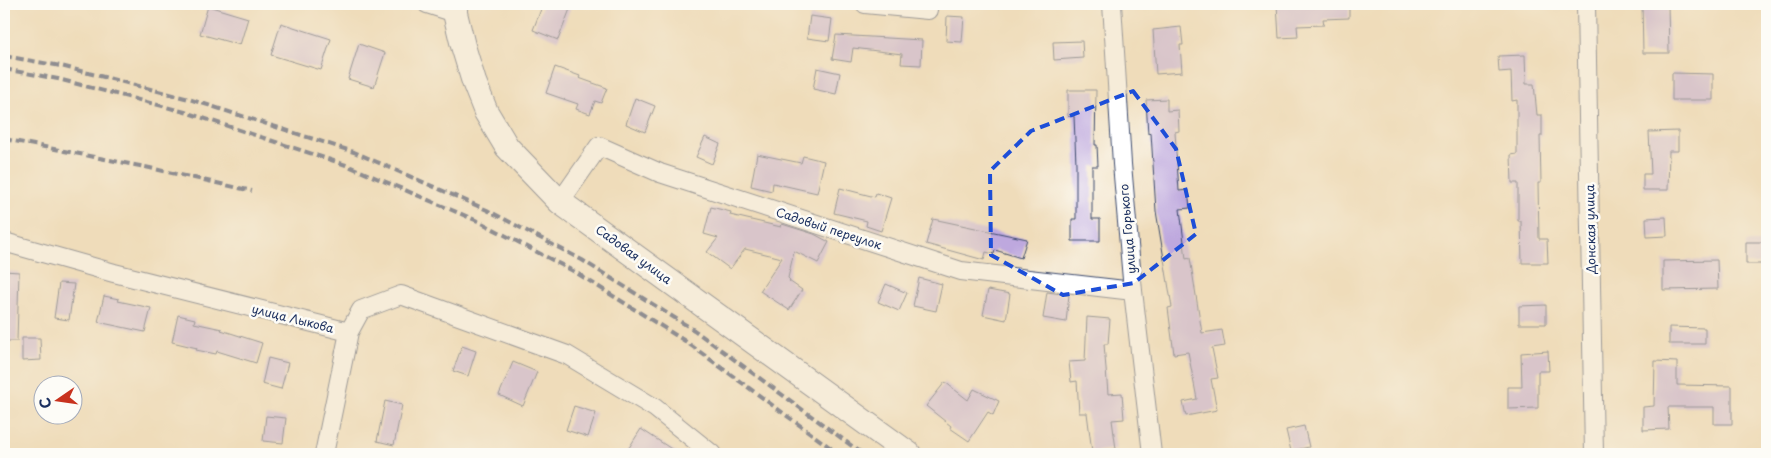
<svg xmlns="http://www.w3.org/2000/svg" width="1771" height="458" font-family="'Playpen Sans',sans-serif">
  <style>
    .building { fill: #bea8de }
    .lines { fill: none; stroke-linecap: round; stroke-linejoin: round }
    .street-casing { stroke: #3b496c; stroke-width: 20 }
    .secondary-casing { stroke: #3b496c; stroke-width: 26 }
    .street { stroke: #fff; stroke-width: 18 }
    .secondary { stroke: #fff; stroke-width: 24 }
    .rail { stroke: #1b2f5e; stroke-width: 4; stroke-dasharray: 8 4; stroke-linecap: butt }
    .marked { fill: none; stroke: #1d4ed8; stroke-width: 4; stroke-dasharray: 10 6; stroke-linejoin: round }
    .labels { text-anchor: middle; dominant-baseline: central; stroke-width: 5; stroke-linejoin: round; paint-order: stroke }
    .street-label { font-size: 12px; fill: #1b2f5e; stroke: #fdfcf7 }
  </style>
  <rect width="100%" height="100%" fill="#fdfcf7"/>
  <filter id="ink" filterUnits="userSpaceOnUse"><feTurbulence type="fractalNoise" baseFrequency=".02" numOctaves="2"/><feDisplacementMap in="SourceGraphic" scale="10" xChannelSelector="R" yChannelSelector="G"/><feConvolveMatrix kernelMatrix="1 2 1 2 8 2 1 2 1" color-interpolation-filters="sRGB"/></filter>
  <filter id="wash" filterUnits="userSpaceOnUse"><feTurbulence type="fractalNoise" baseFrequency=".0096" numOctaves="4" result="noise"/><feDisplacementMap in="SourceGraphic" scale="20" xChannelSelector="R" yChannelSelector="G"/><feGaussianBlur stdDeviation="1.12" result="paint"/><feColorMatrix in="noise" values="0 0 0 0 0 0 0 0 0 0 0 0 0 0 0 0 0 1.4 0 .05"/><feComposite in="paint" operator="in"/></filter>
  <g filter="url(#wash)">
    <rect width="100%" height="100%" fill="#efdcba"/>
    <g id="blocks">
      <path class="building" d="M543,4H557L570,9L558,40L533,30Z
        M1277,4H1349V18L1323,19L1324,25L1297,26L1298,37L1279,38Z
        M1642,4H1668L1669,53H1643Z
        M208,6L248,18L240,45L200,34Z
        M810,16L832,19L829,41L807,38Z
        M947,16L964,17L962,42L946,41Z
        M281,23L331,39L321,70L271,55Z
        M1181,27L1183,45H1180L1182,72L1156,74L1153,30Z
        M836,35L922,40L921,65L901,64L902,54L853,48L851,62L832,59Z
        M1082,41L1083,58L1054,60L1053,42Z
        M359,44L385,53L374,87L348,79Z
        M1525,55L1526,84H1534L1537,115H1542V136H1540L1541,183H1538L1539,239H1547L1548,263H1522L1521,221H1518V183H1512L1511,155L1517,154V100L1512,101L1511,71L1499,72L1498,56Z
        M555,67L580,76L579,78L607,88L601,103L595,101L590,114L576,109L578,104L546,93Z
        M817,68L840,73L836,94L813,89Z
        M1672,73L1713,74V100H1672Z
        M1068,90H1096L1095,145H1097L1098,166H1092V219H1100V241H1072V219H1076V164L1074,116H1068Z
        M635,98L655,106L645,132L626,124Z
        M1167,99V111L1178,110L1179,131L1175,132L1179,191L1188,190L1190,208L1180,209L1186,259L1190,258L1202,333L1222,330L1225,346L1212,348L1218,378L1211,379L1217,410L1186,416L1183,402L1197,399L1188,352L1174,354L1168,308L1172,307L1156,211L1151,133L1148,134L1146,100Z
        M1678,131V151H1669L1668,190H1643V174H1651L1649,132Z
        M705,137L720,144L712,164L696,157Z
        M757,154L801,163L803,156L824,161L817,193L773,183L772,191L751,186Z
        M840,188L875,197L876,193L891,198L881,231L866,226L867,221L834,213Z
        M711,207L731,212L730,215L781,227L782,224L814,234L829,242L818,263L794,251L788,278L790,280L789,281L802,290L789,310L760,291L782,258L745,249L730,269L707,252L718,238L704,234Z
        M1666,217L1667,236L1647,237L1646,218Z
        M933,219L1027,239L1021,258L995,250L994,254L986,252L984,260L926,244Z
        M1746,242H1767V264H1746Z
        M1717,260L1718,289L1663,290V261Z
        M4,271L19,272L17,341H4Z
        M919,278L942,284L936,311L913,306Z
        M59,283L74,284L69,320L54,318Z
        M886,284L907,293L899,311L878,302Z
        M988,290L1010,294L1006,320L983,315Z
        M1047,292L1069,295L1066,322L1043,318Z
        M104,296L119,299L118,301L151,308L145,332L98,322Z
        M1546,305V324H1519V306Z
        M178,315L195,319L194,323L222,329L221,330L262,343L256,363L217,351L216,354L196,350L197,348L172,342Z
        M1087,317L1110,319L1108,344H1104L1108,394L1122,393L1124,419L1112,420L1116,449L1092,452L1087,413H1079L1077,381L1071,382L1069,362L1085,361Z
        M1669,327L1705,328V344H1669Z
        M22,338H40L41,360L22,361Z
        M462,346L476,351L468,376L453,371Z
        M1548,351L1549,371H1538V408L1508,409V387H1522L1521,353Z
        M268,358L288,363L281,389L262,384Z
        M1655,361L1677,362V385L1732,386V424H1714V407H1668L1669,429L1643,430V407L1654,406Z
        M513,362L537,372L523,406L499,395Z
        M945,382L968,400L974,389L999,401L993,415L988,412L969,441L950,428L951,426L926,406Z
        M385,401L402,405L394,445L377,441Z
        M574,406L596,413L588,437L566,430Z
        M266,416L286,418L283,443L263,441Z
        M1304,426L1309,447L1291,451L1286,430Z
        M641,429L679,454H625Z"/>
    </g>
  </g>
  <g filter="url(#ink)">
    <use href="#blocks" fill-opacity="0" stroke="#3b496c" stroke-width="1"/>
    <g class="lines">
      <defs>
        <path id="street" d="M427,4L455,13
          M865,4L928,10
          M1112,4L1122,164L1133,291L1152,454
          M1586,4L1594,454
          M560,202L599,146L660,173L961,271L1133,291
          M4,242L114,273L349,332
          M324,454L349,332L361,310L401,295L567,355L655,408L712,454"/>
        <path id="secondary" d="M455,4V13L463,46L474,82L486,112L507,147L560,202L909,454"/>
      </defs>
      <use href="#street" class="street-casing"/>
      <use href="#secondary" class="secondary-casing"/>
      <use href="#street" class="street"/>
      <use href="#secondary" class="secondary"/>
      <path class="rail" d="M4,56L61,66L189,99L354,152L487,210L582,260L694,330L863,454
        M4,69L58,79L185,112L346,165L480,222L575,272L685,341L839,454
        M4,139L150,168L252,191"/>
    </g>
  </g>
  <path d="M0 0H1771V458H0ZM1133,91L1176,149L1196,234L1134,283L1063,295L991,255L990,171L1031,131Z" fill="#efdcba" fill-opacity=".55" fill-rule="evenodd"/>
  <path class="marked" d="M1133,91L1176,149L1196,234L1134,283L1063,295L991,255L990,171L1031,131Z"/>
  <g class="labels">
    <g class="street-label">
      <text transform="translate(829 228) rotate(18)">Садовый переулок</text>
      <text transform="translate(1127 229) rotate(-95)">улица Горького</text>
      <text transform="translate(1590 229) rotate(-91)">Донская улица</text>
      <text transform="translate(634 254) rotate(36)">Садовая улица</text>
      <text transform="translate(293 318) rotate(14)">улица Лыкова</text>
    </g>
  </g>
  <rect width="1771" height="458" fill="none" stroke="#fdfcf7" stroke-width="20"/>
  <g transform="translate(58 400) rotate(257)"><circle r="24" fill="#fdfcf7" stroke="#a3aaba"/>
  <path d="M0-4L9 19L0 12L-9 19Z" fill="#c8321e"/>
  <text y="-8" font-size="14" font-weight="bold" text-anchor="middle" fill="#1b2f5e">С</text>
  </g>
</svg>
